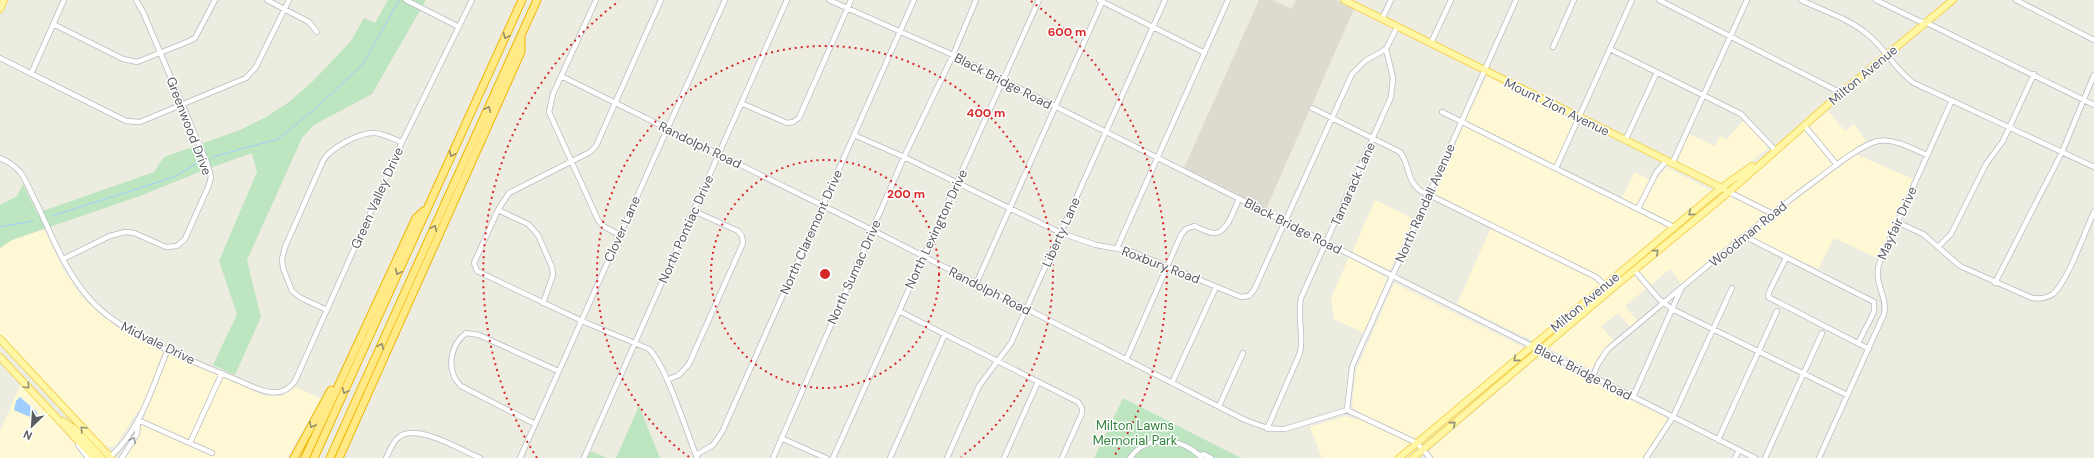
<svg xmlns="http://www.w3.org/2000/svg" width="2094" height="458" font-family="'DM Sans',sans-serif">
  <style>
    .commercial { fill: #fef8d5 }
    .education { fill: #dddbd0 }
    .green { fill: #bde6c0 }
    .water { fill: #a0ceff }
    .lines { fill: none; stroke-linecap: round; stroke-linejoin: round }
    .stream { stroke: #a0ceff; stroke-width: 1 }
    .minor-casing { stroke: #b9bbc1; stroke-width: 6 }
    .major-casing { stroke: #f4d453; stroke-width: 8 }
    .highway-casing { stroke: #efb700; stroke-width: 9 }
    .minor { stroke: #fff; stroke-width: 4.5 }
    .major { stroke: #fff7a5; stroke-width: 6 }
    .highway { stroke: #ffea87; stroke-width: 7 }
    .oneway { stroke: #948e70 }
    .oneway2 { stroke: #94937a }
    .oneway3 { stroke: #9c9ea1 }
    .ring { fill: none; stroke: #d62828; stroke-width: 2; stroke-dasharray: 2 4 }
    .labels { text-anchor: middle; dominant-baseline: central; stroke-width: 3; stroke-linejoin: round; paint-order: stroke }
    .street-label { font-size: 13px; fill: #5a5d63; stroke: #fff }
    .park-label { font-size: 13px; fill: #31823c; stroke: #fff }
    .centre { fill: #d62828; stroke: #fff; stroke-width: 2 }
    .ring-label { font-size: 12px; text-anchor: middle; font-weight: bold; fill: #d62828; stroke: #fff; stroke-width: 3; stroke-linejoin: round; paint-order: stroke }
  </style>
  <rect width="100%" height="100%" fill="#edece1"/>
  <path class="commercial" d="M1487,76L1574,120L1553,170L1619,203L1635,172L1654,182L1666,167L1711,190V194L1533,341L1457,304L1493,223L1434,193L1476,97Z
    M1828,111L1845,131L1854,124L1866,141L1854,150L1858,155L1913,179L1877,258L1834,238L1818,269L1743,233L1682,285L1670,269L1625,306L1638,322L1631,328L1618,313L1601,326L1614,341L1598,357L1592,370L1552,350L1551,347L1555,342L1718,205Z
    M1744,120L1767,146V149L1722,184L1677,162L1689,134L1715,146L1720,136L1727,139Z
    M1375,200L1414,219L1390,270L1352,252Z
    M44,229L63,269L82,297L102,316L126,333L265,396H282L296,387L321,399L287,458H125L134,442L146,414L138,411L116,445L110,447L102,444L0,334V248L12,240Z
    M1349,257L1387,278L1364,333L1334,319L1331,298Z
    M1394,283L1521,346L1523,350L1396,458H1322L1310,427L1345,416L1357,420L1360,413L1353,408L1352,404L1356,371Z
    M1541,355L1666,418V421L1658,440L1643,458H1434L1430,453L1431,449Z
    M21,384L40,403L86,458H0V431Z"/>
  <path class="education" d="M1259,0H1272L1292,9L1296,0H1336L1354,9L1266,209L1184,168Z"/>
  <path class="green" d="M388,0H426L372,94L314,125L302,138L247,260L261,317L235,375L213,365L237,314L219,261L257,172L252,153L199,172L140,196L12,240L0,248V205L17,196L23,184L37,213L154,172L164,157L240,130L266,117L289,102L314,80L351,41L364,18L375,23Z
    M1123,398L1241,458H1094Z
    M639,406L660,458H616Z
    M591,451L607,458H587Z"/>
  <path class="water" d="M20,397L37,412L39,421L14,410L16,401Z"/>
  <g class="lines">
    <path class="stream" d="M212,157L278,139L317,107L363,64L399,0
      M52,216L174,177L199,162
      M0,227L33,221"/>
    <defs>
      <path id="minor" d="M267,0L309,22L317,32
        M406,0L459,27
        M596,0L553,94L549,112L598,220L603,226L620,235
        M661,0L596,146L590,152L509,193L498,210L474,263L477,271L582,321L649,349C666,365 687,433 697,458
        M829,0L953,55L1755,458
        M1099,0L1205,53
        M1659,0L1841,93
        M1801,0C1821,10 1850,19 1867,34C1885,48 1895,70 1914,83L2094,167
        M1876,0L1919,21L1927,23L2094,105
        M2016,0L2094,40
        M1382,19L1391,0
        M53,24L123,59L137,62L187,42L195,38L215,0
        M1431,43L1451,0
        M1553,47L1574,0
        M1610,49L1741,114L1775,150
        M0,58L126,121L140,122L246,78L256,67L289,0
        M31,74L64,0
        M561,76L872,230L1243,419C1258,425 1269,430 1285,429L1347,410L1417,443L1430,458
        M741,103L787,123L793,122L799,118L851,0
        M1312,108L1400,152C1410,164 1406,181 1421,191L1596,277L1610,290
        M1442,112L1674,227
        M1804,125L1837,165
        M854,135L904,157L1061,233L1096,245L1130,251L1241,297L1249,296L1254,290L1352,74L1365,61L1386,49L1397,27
        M1625,141L1657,72
        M0,158C7,161 15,166 20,172C27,181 31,193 37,204C52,236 64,269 88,297C120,335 191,360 237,380C256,388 280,403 295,381L402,142L472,0
        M1672,164L1747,0
        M1556,168L1632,0
        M1729,192L1771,213
        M1638,209L1656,173L1666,161
        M498,210L528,224L538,235L552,267L553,275L543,303
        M1897,222L1923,234L1960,266L2032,298C2039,299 2047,298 2053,294C2068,281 2085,231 2094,212
        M1744,236L1874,302
        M1938,247L1951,234L1986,164L2003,141L2034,74
        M1117,248L1228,0
        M1786,258L1769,292L1768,297L1869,349
        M63,259L110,236L125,232L134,233L166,247L177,246L185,239L209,185L211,177L207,163L143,12L136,0
        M1635,271L1659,299L1672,309L1847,395
        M1995,283L2062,152L2094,75
        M976,284L1103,0
        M327,310L301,298L292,291L283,268L282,259L285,247L323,161C330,148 360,132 375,133C385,134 393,139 402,142
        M899,311L1078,402L1082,408V413L1062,458
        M1858,343L1874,312V302
        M1126,360L1181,235L1186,229L1194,226C1200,228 1208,233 1214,233C1227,234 1234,209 1239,199
        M1593,376L1598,364L1607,350C1676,293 1743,234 1815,181C1830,170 1860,145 1878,141C1894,138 1913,149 1927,155
        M667,380L679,375L689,364L743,243L742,236L738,231L694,211
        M1172,383L1216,287
        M1633,397L1681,289
        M1219,406L1243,353
        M1347,410L1352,367L1357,355L1516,0
        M138,420L212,453
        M535,424L461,386C446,372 449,346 466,333L479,335L558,371
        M1267,429L1300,353C1304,335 1297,317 1301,298L1391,97L1393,78L1386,49
        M781,438L826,458
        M1718,440L1777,311
        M190,443L222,373
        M78,445L88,458
        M696,455L713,445L722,432L914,0
        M1200,456L1203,454L1211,458
        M109,458C141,430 152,387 168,349
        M122,458L137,434L138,422
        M386,458C390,451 392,442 399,437C417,423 461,450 480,458
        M520,458L725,0
        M584,458L787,0
        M773,458L904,157L953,55L976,0
        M833,458L1039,0
        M890,458L945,334
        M947,458L979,386L1011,343L1165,0
        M1004,458L1038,382
        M1130,458C1146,434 1183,437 1202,458
        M1646,458L1673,417L1732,288
        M1735,458L1739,450
        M1765,458L1822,333
        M1819,458L1884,314C1888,295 1872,283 1880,261L1952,100"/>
      <path id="major" d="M1344,0L1724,189
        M0,9L4,0
        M0,339L111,458
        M0,357L94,458
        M63,421L76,430L102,458
        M1399,458L1721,188L1752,166
        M1413,458L1614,287L1729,192L1841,93L1953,0"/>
      <path id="highway" d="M294,458L331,390
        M305,458L416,218L424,211
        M314,458L522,0
        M330,458L537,0
        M339,458L521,52V38"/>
    </defs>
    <use href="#minor" class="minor-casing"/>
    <use href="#major" class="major-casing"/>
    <use href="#highway" class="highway-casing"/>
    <use href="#minor" class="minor"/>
    <use href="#major" class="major"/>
    <use href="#highway" class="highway"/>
  </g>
  <defs><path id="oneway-chevron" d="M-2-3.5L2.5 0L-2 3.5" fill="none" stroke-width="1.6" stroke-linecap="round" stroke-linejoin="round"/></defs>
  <g class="oneway">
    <use href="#oneway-chevron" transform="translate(506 36) rotate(114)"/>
    <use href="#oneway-chevron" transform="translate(488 109) rotate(-66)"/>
    <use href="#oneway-chevron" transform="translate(452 154) rotate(114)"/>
    <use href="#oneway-chevron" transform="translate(434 228) rotate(-66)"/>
    <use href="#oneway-chevron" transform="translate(398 272) rotate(114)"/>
    <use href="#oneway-chevron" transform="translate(381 346) rotate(-66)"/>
    <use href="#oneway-chevron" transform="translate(345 391) rotate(114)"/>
    <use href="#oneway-chevron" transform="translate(312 425) rotate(119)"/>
  </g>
  <g class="oneway2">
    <use href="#oneway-chevron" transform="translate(1691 213) rotate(140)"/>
    <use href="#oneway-chevron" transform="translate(1656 252) rotate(-41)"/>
    <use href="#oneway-chevron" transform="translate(1516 359) rotate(140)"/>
    <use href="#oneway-chevron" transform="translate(27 386) rotate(47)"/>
    <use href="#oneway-chevron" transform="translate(1453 424) rotate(-40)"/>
    <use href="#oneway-chevron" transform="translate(83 429) rotate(-133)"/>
  </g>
  <use class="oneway3" href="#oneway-chevron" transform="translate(133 440) rotate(-62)"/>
  <g class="ring">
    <circle cx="825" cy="274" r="114"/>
    <path d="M689 457A228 228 0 1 1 961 457"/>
    <path d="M537 458A342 342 0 0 1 619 1M1031 1A342 342 0 0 1 1113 458"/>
  </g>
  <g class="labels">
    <g class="street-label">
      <text transform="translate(1863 75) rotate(-40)">Milton Avenue</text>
      <text transform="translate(1003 81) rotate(27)">Black Bridge Road</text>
      <text transform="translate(1557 107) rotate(26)">Mount Zion Avenue</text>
      <text transform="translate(189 126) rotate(69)">Greenwood Drive</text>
      <text transform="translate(700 145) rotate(26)">Randolph Road</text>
      <text transform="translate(1353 184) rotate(-66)">Tamarack Lane</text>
      <text transform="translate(377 198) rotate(-66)">Green Valley Drive</text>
      <text transform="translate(1425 203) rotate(-66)">North Randall Avenue</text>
      <text transform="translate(1897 223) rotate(-66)">Mayfair Drive</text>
      <text transform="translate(1293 226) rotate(27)">Black Bridge Road</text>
      <text transform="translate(622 229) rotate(-66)">Clover Lane</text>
      <text transform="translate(686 229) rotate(-66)">North Pontiac Drive</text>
      <text transform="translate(936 229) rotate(-65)">North Lexington Drive</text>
      <text transform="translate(811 232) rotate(-66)">North Claremont Drive</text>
      <text transform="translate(1061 232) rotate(-66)">Liberty Lane</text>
      <text transform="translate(1748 234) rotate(-39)">Woodman Road</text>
      <text transform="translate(1161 265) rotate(21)">Roxbury Road</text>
      <text transform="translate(854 272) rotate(-66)">North Sumac Drive</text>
      <text transform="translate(990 291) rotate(27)">Randolph Road</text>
      <text transform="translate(1585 302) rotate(-40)">Milton Avenue</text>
      <text transform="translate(158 343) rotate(26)">Midvale Drive</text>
      <text transform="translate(1583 372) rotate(27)">Black Bridge Road</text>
    </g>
    <g class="park-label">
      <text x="1135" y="425">Milton Lawns<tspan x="1135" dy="15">Memorial Park</tspan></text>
    </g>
  </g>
  <circle cx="825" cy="274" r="6" class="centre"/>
  <g class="ring-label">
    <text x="1067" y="36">600 m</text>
    <text x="986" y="117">400 m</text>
    <text x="906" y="198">200 m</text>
  </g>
  <g transform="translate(32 426) rotate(205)" stroke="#ffffff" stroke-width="3" paint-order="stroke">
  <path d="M0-3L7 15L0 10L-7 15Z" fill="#5a5d63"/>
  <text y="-6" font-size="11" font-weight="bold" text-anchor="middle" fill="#5a5d63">N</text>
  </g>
</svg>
